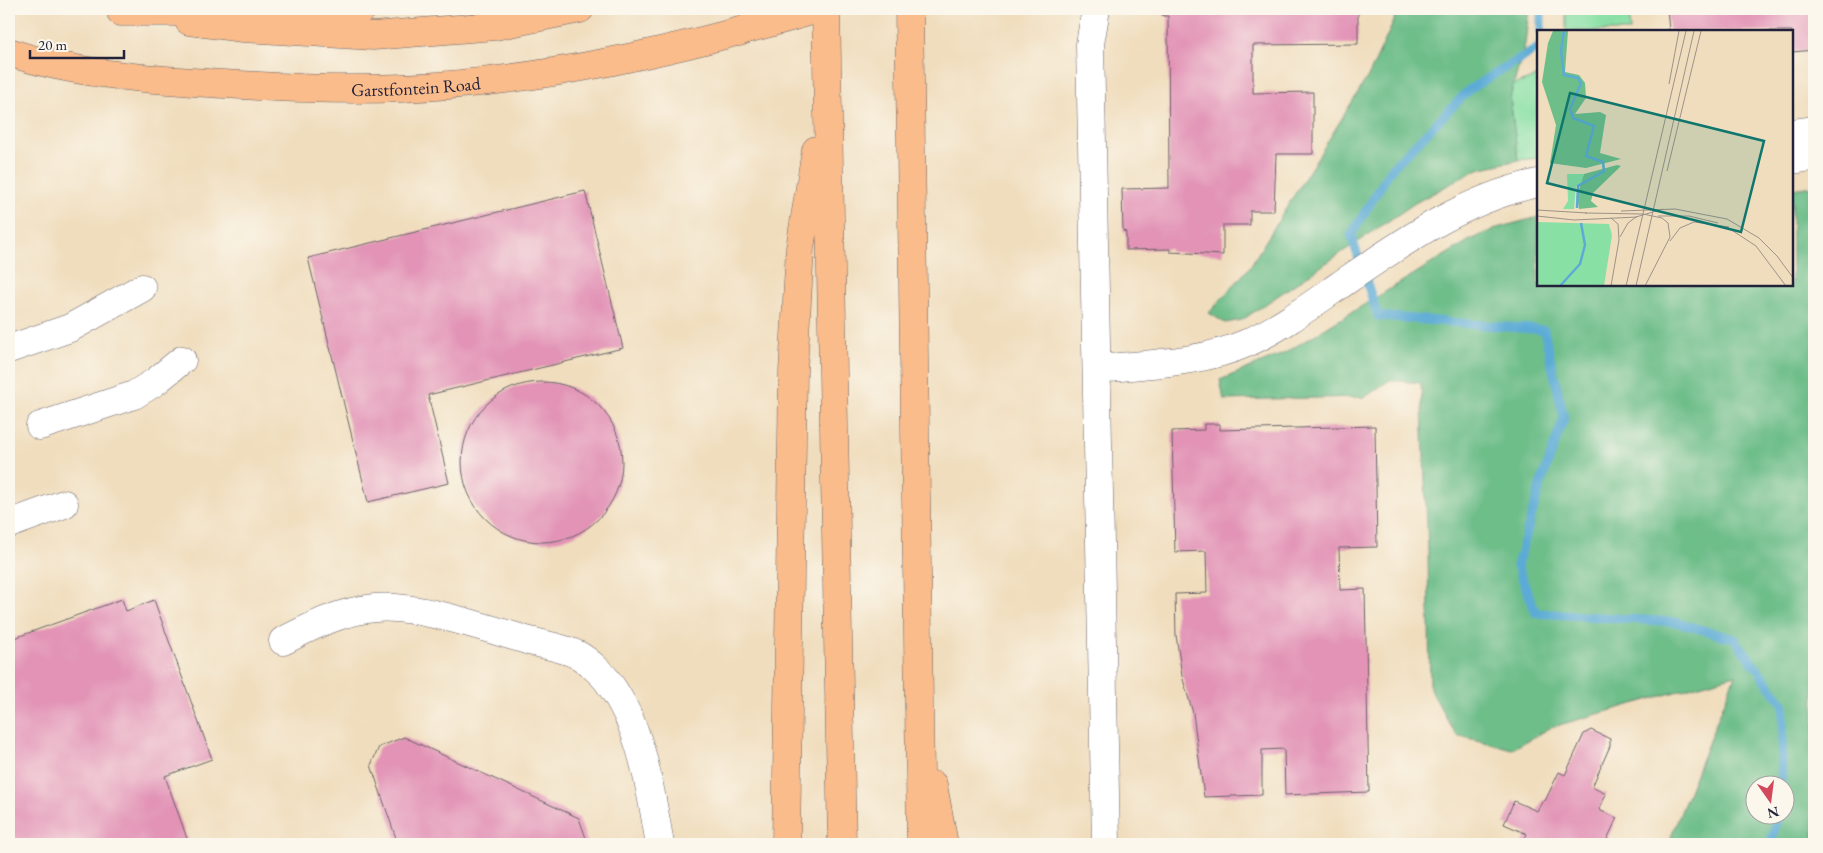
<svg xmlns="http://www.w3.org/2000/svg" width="1823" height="853" font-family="'EB Garamond',serif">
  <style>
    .green { fill: #89e0a5; stroke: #568170 }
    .forest { fill: #6ebe8a; stroke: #487062; fill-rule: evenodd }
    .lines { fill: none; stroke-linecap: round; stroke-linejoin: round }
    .stream { stroke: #5cabd6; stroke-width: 9 }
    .building { fill: #e293b6 }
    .minor-casing { stroke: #6a6368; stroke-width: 29 }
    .major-casing { stroke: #6a6368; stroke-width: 29 }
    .highway-casing { stroke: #6a6368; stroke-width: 29 }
    .minor { stroke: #fff; stroke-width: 28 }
    .major { stroke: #fabc8b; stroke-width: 28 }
    .highway { stroke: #fabc8b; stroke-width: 28 }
    .labels { text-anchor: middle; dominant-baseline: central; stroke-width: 4; stroke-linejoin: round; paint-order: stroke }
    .street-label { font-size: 18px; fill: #22223b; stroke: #fbf7ec }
    .inset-river { fill: none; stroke: #5cabd6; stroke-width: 2.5 }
    .inset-road { fill: none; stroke: #9e9289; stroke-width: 1 }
    .view { fill: #0f766e; fill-opacity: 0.15; stroke: #0f766e; stroke-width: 2.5 }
    .inset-edge { fill: none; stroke: #22223b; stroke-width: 2.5 }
  </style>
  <rect width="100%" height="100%" fill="#fbf7ec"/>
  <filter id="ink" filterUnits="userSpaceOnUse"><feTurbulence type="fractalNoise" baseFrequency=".02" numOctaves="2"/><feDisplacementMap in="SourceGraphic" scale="10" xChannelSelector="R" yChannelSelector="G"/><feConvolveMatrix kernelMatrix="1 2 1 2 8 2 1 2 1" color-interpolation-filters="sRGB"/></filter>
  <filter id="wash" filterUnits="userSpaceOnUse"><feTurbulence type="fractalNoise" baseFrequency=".0096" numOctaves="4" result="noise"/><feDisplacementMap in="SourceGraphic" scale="20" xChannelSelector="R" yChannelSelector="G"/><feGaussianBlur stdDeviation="1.12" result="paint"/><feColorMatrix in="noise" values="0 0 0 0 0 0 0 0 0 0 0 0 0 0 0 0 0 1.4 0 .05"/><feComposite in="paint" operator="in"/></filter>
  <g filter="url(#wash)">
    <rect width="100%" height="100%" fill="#f0ddbd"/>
    <path class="green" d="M1566,9H1628L1630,31H1566Z
      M1538,76V158L1518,160L1510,98L1513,85Z"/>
    <path class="forest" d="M1396,9H1529L1525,44L1510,98L1518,160L1478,169L1415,203L1242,320L1225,323L1209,313L1249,268L1370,73L1394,21Z
      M1814,186V844H1673L1671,837L1735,675L1552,727L1512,749L1456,735L1430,689L1428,551L1421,383L1390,380L1365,397L1224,400L1220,380L1285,353L1470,240L1497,228L1538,217V285H1792V189ZM1756,786H1786V816H1756Z"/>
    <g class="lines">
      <path class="stream" d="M1541,9V31
        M1538,48L1470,89L1392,168L1351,235L1378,316L1544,330L1564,418L1541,483L1517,566L1536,613L1675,622L1735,639L1784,705L1781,786
        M1770,844L1779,816"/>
    </g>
    <g id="blocks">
      <path class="building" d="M1163,9H1358V44L1253,45V93L1313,92V154H1276L1274,211H1250V225H1223V255L1170,252V249L1126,250V232L1123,231L1122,189L1169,188L1168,16H1163Z
        M1667,9H1814V50L1792,52V31H1669Z
        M585,191L623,348L428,395L449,483L368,502L308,258Z
        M462 462a80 80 0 1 1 160 0a80 80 0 1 1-160 0Z
        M1204,424H1220V430L1375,426L1377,547L1339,548L1340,590L1365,589L1369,792L1285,795L1284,749L1262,750V795L1204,797L1193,713L1182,676L1176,635L1175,594L1207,593L1206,551L1175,552L1172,431L1204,430Z
        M122,599L126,611L154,600L212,759L165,776L189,844H9V640Z
        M1591,730L1610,739V746L1592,787L1606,794L1599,810L1617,818L1605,844H1522L1527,834L1504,824L1514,801L1537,811L1543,800L1545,801L1559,772L1565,775L1584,734Z
        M404,737L579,818L588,844H398L371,765L379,747Z"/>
    </g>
  </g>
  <g filter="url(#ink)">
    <use href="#blocks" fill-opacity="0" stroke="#6a6368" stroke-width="1"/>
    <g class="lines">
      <defs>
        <path id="minor" d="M1096,9L1090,44L1106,844
          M1792,133L1814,130
          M1792,160L1814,157
          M9,349L70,328L142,288
          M1098,369C1147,364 1202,363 1247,343C1280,328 1310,306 1340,285C1401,243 1465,198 1538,183
          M40,426L134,395L155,382L182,360
          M9,524L64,504
          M283,641C312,626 341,611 375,608C417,604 488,629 530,641C545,645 564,648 578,655C587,660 603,674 609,683C643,730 650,789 660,844"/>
        <g id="major">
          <path d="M189,21L243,28L373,36L495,26L580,9"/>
          <path id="s1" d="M9,52C68,73 146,79 208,83C272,87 337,91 402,88C543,82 683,49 818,9"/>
        </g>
        <path id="highway" d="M826,9L842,844
          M909,9L921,844
          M121,12H294L362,9
          M739,32L790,9
          M933,785L944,844
          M786,844L793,372L800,248L816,150"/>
      </defs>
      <use href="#minor" class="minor-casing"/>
      <use href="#major" class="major-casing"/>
      <use href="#highway" class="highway-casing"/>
      <use href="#minor" class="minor"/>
      <use href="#major" class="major"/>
      <use href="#highway" class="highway"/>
    </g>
  </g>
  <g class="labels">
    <g class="street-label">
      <text stroke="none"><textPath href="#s1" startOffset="410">Garstfontein Road</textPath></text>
    </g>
  </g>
  <g transform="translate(1537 30)">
    <rect width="256" height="256" fill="#f0ddbd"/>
    <path d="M30,144H47L45,153L39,156L37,179H26L31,171ZM0,192L72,194L75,205L67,256H0Z" fill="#89e0a5"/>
    <path d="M16,1H31L28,42L42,45L48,53L49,68L38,84L63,82L69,85L63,123L84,129L49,138L13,133L19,95L5,52L11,13ZM80,135L84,136L56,163L54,171L61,177L42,179L40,166L47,144Z" fill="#6ebe8a"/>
    <path class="inset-river" d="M27,1L24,21L27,45L41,48L44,53L33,79L36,88L57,96L49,126L66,132L67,141L41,156L40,178M23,256L43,234L48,215L44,193"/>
    <path class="inset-road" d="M132,54L142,1M130,141L164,1M0,180L50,183M84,181L138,179L190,189L222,208L240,226L257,249M48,183L106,184L125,188L131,193L133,207L108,256M0,186L37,190L100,187M121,186H152L181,193M190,197L219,216L249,256M83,207L91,193L99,187L126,179M133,211L143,198L157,192L192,197M74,256L82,210L81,194L74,188M89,256L149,1M99,256L157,1"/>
    <path class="view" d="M33,63L227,111L204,202L10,153Z"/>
    <rect width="256" height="256" class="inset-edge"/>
  </g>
  <rect width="1823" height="853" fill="none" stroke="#fbf7ec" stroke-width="30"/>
  <g transform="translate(1770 800) rotate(166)"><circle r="24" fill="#fbf7ec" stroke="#a4a2a5"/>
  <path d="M0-4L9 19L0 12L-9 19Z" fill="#d1495b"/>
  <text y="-8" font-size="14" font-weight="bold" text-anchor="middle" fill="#22223b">N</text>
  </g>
  <path d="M30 50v8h94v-8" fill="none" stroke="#22223b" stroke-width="2.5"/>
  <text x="38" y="50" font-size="15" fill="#22223b" stroke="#fbf7ec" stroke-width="4" paint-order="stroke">20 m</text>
</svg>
